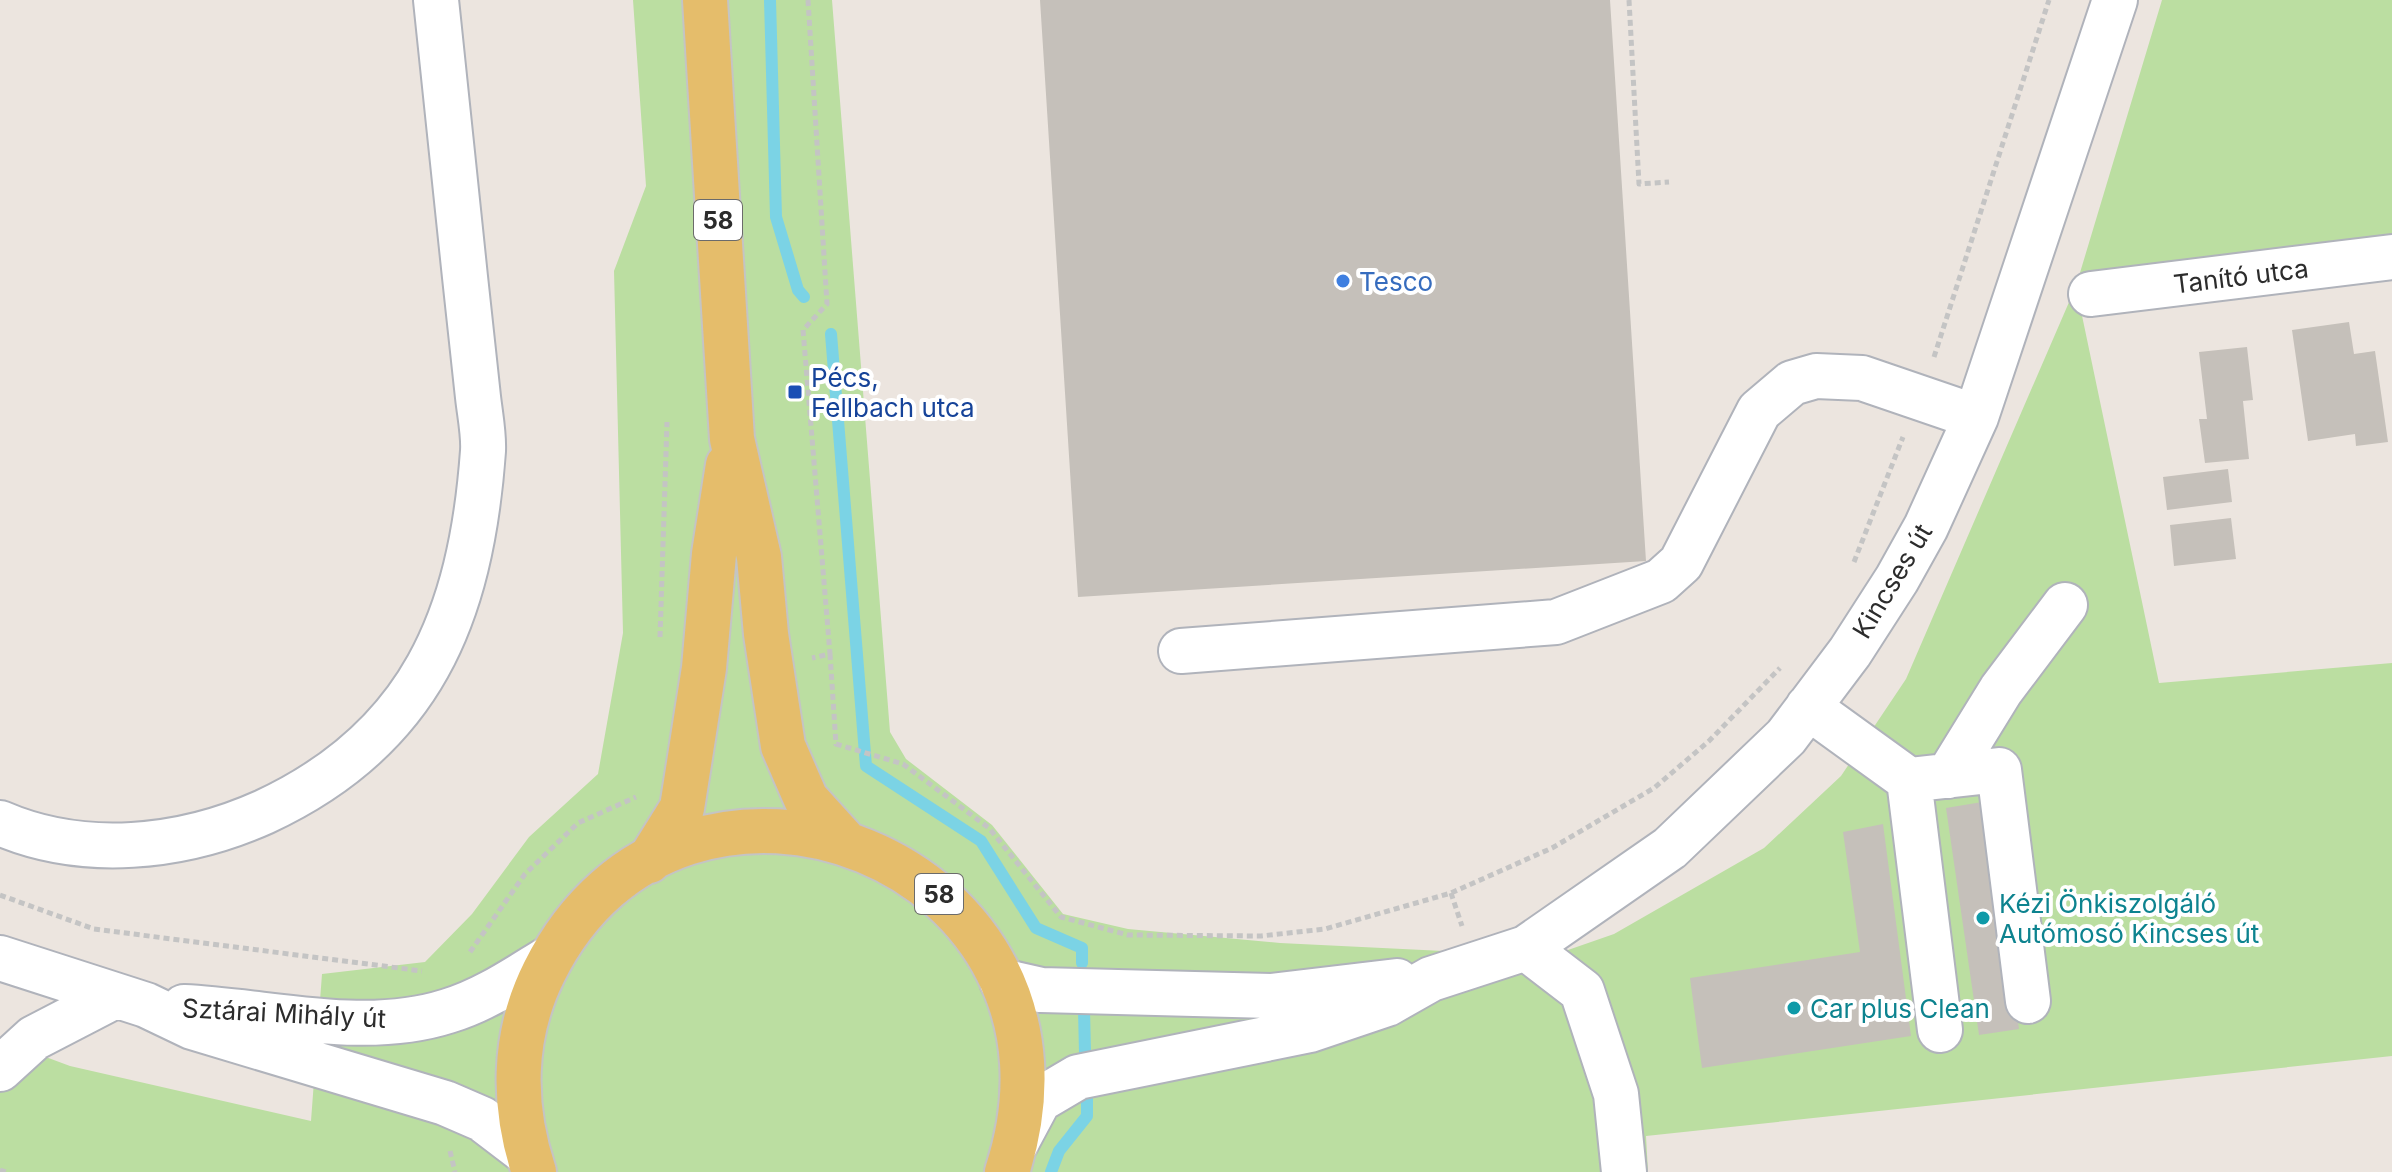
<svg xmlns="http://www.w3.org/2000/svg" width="2392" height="1172" font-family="Inter,sans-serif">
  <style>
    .green { fill: #bbdea1 }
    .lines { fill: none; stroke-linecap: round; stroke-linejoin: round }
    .stream { stroke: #7bd3e5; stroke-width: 12 }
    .building { fill: #c5c0ba }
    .minor-casing { stroke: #b0b3bb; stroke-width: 48 }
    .major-casing { stroke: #c4c4c4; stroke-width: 48 }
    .path { stroke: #c4c4c4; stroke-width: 5; stroke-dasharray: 6 4; stroke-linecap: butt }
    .minor { stroke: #fff; stroke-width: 44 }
    .major { stroke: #e5bd6b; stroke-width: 44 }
    .shop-dot { fill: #3f7fe0; stroke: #fff; stroke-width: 3 }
    .transit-dot { fill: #1a4fb4; stroke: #fff; stroke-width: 3 }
    .culture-dot { fill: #0f9aa8; stroke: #fff; stroke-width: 3 }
    .labels { text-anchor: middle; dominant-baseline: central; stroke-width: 8; stroke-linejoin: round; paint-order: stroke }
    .shield { fill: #fff; stroke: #6b6b6b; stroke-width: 2 }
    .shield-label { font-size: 24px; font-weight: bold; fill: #2c2c2c }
    .street-label { font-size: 26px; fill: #2c2c2c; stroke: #fff }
    .shop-label { font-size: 26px; fill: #366cbe; stroke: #fff; text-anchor: start }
    .transit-label { font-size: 26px; fill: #164399; stroke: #fff; text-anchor: start }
    .culture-label { font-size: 26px; fill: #0d838f; stroke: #fff; text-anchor: start }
  </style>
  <rect width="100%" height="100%" fill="#ece5df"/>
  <path class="green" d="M633,0H832L890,732L906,759L992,825L1063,914L1128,929L1280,943L1464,952L1568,950L1614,934L1764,848L1841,776L1906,679L2076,286L2162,0H2392V240L2076,287L2159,683L2392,663V1056L1646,1136L1648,1172H0V1040L70,1066L311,1121L322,974L425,962L472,914L529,837L598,774L623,633L614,271L646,186Z"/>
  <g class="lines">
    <path class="stream" d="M770,0L776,217L798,290L804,297
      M831,334L866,766L981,841L1036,928L1082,948V963
      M1084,1010L1085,1052
      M1051,1172L1059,1151L1087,1116V1099"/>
  </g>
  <path class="building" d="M1040,0H1610L1646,561L1078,597Z
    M2349,322L2354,354L2375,351L2388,442L2356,446L2355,434L2308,441L2292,330Z
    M2247,347L2253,400L2243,401L2249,459L2205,463L2199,419H2207L2199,352Z
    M2228,469L2232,502L2167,510L2163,477Z
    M2231,518L2236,559L2174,566L2170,525Z
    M1988,801L2019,1029L1979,1035L1946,808Z
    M1883,824L1911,1036L1702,1068L1690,978L1860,952L1843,832Z"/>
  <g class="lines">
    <defs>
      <path id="minor" d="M2091,294L2392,257
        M1181,651L1556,622L1661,581L1681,563L1759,411L1792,383L1816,376L1862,378L1976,417
        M1808,707L1909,780L1940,1030
        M1948,776L2001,690L2065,605
        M1909,780L1999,770L2028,1001
        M0,823C83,859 182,849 264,812C421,739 471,617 483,451C484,434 480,415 478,397C474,357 469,317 465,277C455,185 446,92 436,0
        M1526,948L1582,991L1616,1094L1624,1172
        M0,958L146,1005L192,1027L445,1103L482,1119L528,1154
        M1002,981L1041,990L1271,996L1397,981
        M184,1007C270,1011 364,1038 448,1011C485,1000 518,977 551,957
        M0,1069L34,1038L115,996
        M1016,1143L1039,1100L1078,1077L1310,1030L1387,1004L1431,979L1526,948L1670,848L1786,737L1850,652L1897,579L1926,527L1976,417L2115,0"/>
      <path id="major" d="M705,0L732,439L759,557L766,634L783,746L806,799L845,842
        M649,861L682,808L704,668L714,554L728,465
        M534,1172C512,1106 512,1036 544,972C681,695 1109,860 1007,1172"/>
    </defs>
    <use href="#minor" class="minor-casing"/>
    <use href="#major" class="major-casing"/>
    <path class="path" d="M808,0L827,304L803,330L830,654L812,658
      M1629,0L1639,184L1669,182
      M1934,357L2049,0
      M1854,562L1903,437
      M660,637L667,422
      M830,654L836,744L903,764L989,828L1061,917L1128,935L1261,936L1325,929L1451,893L1552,848L1654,788L1709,741L1780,668
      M1451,893L1462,926
      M0,895L94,929L422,971
      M470,952L525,874L578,823L636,797
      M450,1151L455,1172
      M0,1170L6,1172"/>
    <use href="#minor" class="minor"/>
    <use href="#major" class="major"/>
  </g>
  <circle class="shop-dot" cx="1343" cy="281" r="8"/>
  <rect class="transit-dot" x="787" y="384" width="16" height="16" rx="4"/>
  <g class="culture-dot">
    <circle cx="1983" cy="918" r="8"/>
    <circle cx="1794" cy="1008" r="8"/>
  </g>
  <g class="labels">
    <g class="shield">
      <rect x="694" y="200" width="48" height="40" rx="6"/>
      <rect x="915" y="874" width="48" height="40" rx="6"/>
    </g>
    <g class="shield-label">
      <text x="718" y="220">58</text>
      <text x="939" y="894">58</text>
    </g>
    <g class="street-label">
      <text transform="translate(2241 276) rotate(-7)">Tanító utca</text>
      <text transform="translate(1892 581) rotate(-59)">Kincses út</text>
      <text transform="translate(284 1013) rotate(3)">Sztárai Mihály út</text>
    </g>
    <g class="shop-label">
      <text x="1359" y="281">Tesco</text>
    </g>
    <g class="transit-label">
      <text x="811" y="377">Pécs,<tspan x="811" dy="30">Fellbach utca</tspan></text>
    </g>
    <g class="culture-label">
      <text x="1999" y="903">Kézi Önkiszolgáló<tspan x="1999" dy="30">Autómosó Kincses út</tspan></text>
      <text x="1810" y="1008">Car plus Clean</text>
    </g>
  </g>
</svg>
